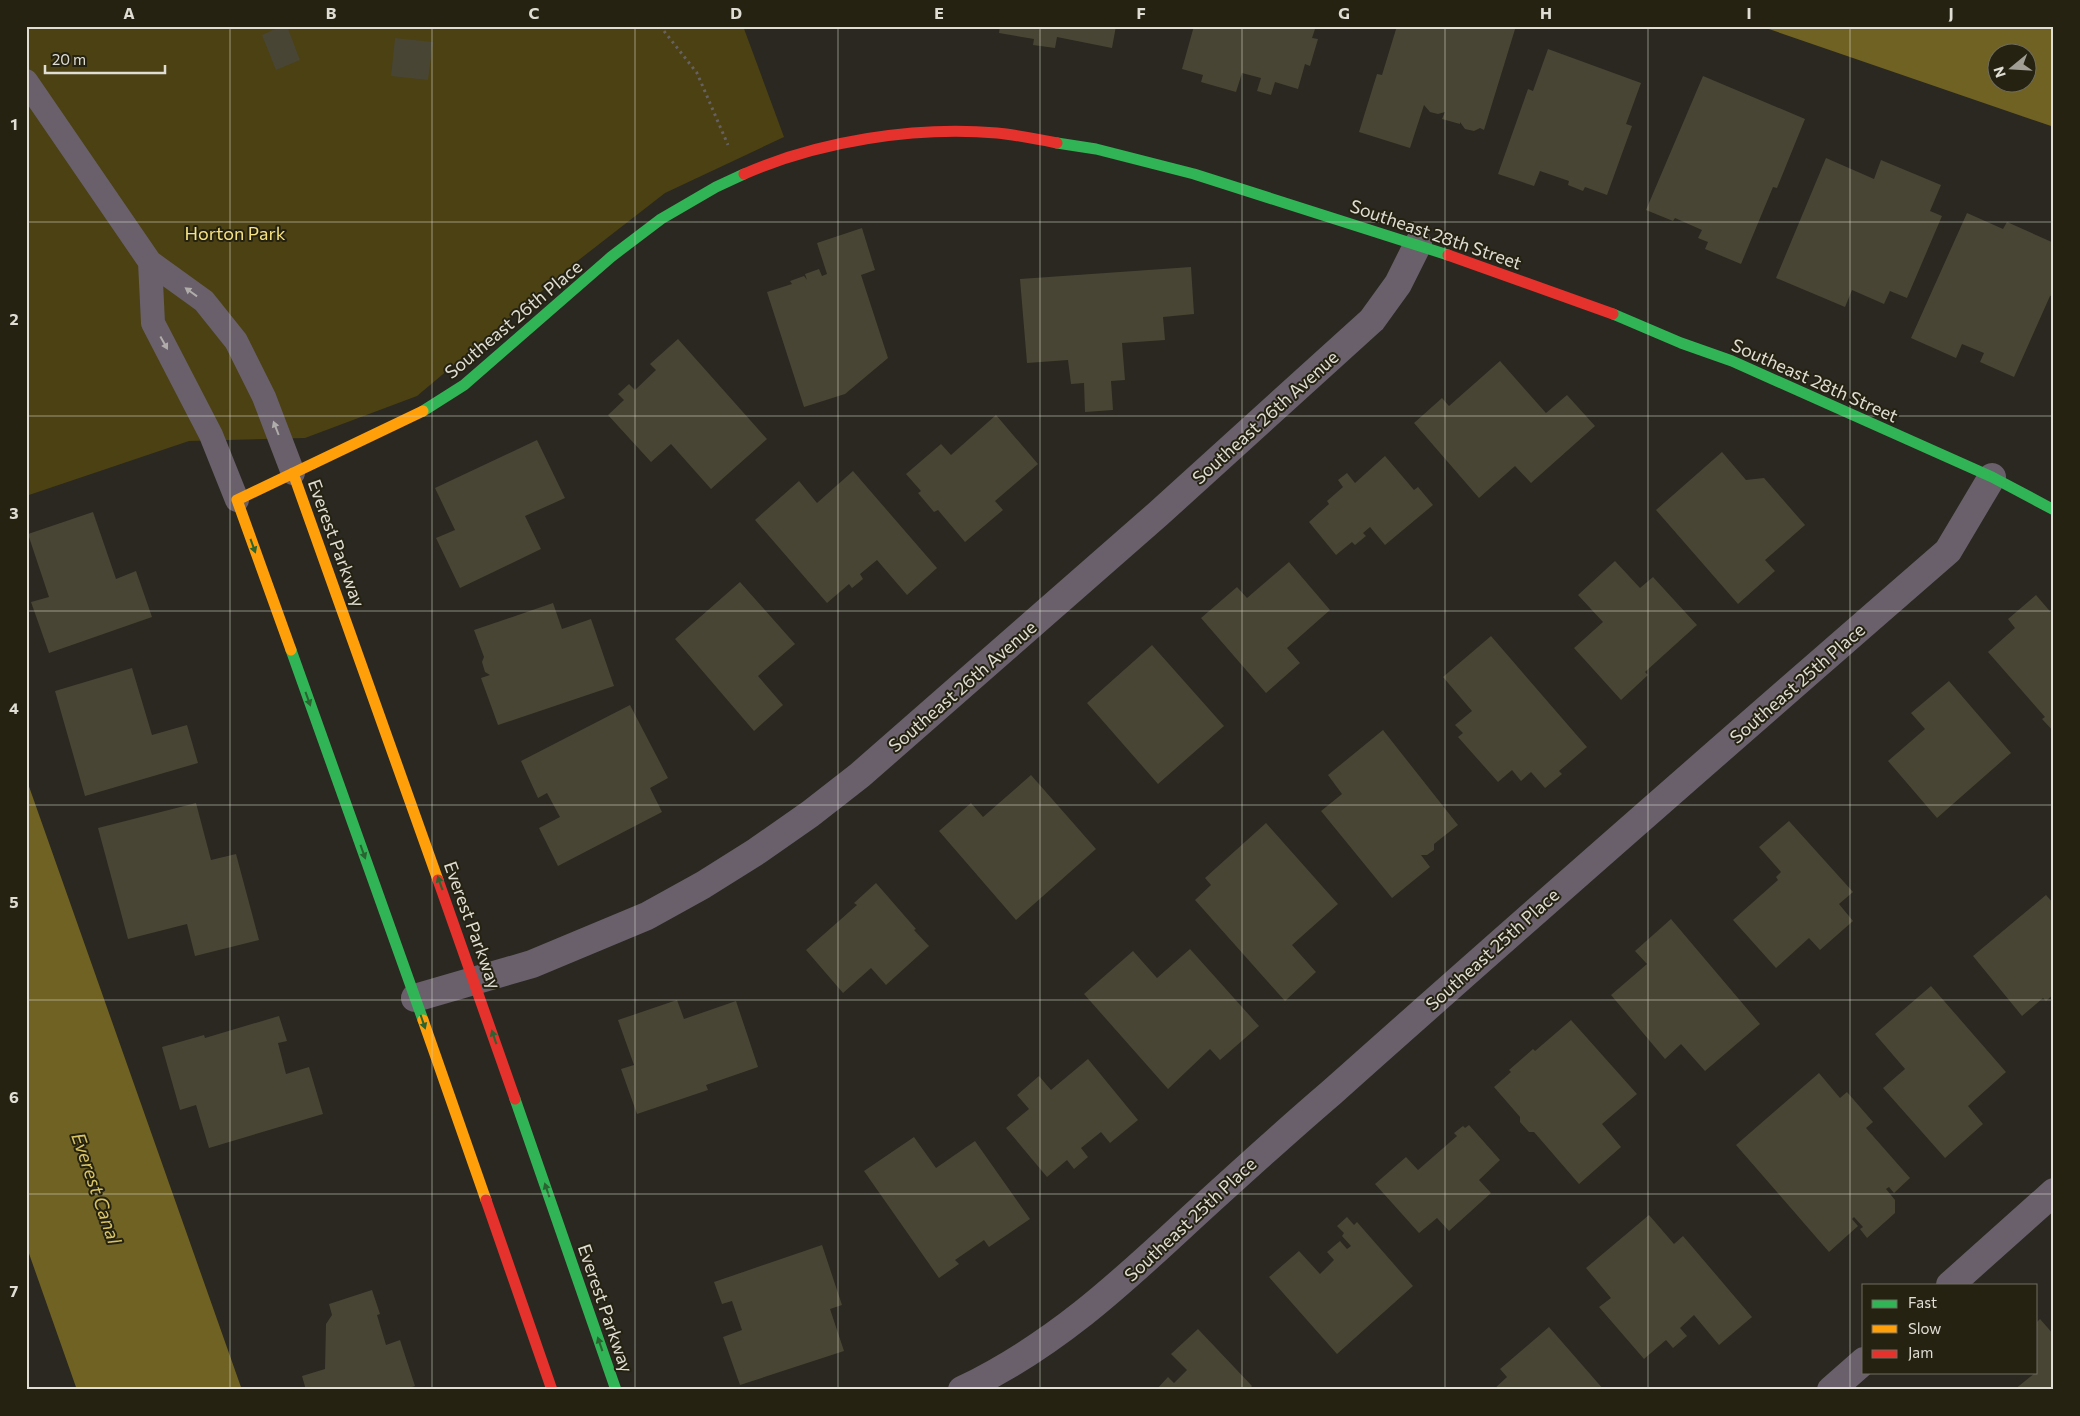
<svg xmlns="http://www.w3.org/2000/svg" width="2080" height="1416" font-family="Commissioner,sans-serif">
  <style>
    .green { fill: #4b4112 }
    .water { fill: #706223; fill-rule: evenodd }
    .building { fill: #494534 }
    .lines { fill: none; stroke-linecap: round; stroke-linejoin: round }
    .path { stroke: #666062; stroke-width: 3; stroke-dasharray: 2.5 4; stroke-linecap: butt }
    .lane { stroke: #69606b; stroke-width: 24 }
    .street { stroke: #69606b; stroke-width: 28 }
    .fast { stroke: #30b455; stroke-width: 11 }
    .slow { stroke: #ff9f0a; stroke-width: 11 }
    .jam { stroke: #e5322d; stroke-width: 11 }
    .oneway { fill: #b0acaa }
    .oneway2 { fill: #2a6430 }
    .grid { fill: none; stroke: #e0ded4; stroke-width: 1; stroke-opacity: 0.55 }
    .labels { text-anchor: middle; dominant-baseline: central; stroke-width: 4; stroke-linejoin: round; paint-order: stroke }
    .park-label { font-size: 18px; fill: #f7e281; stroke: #252212 }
    .street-label { font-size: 18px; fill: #e0ded4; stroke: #252212 }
    .water-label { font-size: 19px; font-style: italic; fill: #d9c463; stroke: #252212 }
    .neatline { fill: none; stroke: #e0ded4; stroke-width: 2 }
    .grid-label { font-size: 16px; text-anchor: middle; font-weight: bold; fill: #e0ded4 }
  </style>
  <rect width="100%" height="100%" fill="#2a2820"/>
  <path class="green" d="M26,26H743L784,137L665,193L580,259L417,396L305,438L189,441L26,496Z"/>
  <path class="water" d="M1760,26H2054V127ZM1998,52H2028V82H1998Z
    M26,778L242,1390H77L26,1245Z"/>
  <path class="building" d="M282,26H287L300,60L276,70L262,35Z
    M1000,26H1116L1112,48L1057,37L1055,48L1033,45L1034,39L999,33Z
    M1194,26H1316L1312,38L1318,39L1310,66L1305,64L1298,89L1275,82L1271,95L1257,91L1261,78L1242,73L1236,92L1201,82L1203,75L1182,69Z
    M1397,26H1516L1484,130L1480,128L1474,131L1465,129L1460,122V124L1442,119L1445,112L1438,114L1430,112L1424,105L1410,148L1359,132L1377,74L1382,75Z
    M395,38L433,42L428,80L391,76Z
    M1548,49L1641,83L1626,124L1632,126L1607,195L1585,187L1583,191L1568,185L1569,181L1540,171L1534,186L1498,174L1528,89L1533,91Z
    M1703,76L1805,119L1777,188L1773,187L1741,264L1705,249L1708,242L1698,238L1702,230L1675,218L1673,221L1646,210Z
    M1826,158L1874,179L1881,160L1941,185L1930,211L1942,216L1907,298L1890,291L1884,304L1852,290L1845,307L1776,278Z
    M1967,213L2003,229L2007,222L2054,243V295L2050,296L2014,377L1980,362L1984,353L1962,344L1956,358L1911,338Z
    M862,228L875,270L861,275L888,358L845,394L804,407L767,292L792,284L790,281L804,276L807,280L805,274L819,269L822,276L827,274L817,243Z
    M1191,267L1194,314L1163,317L1165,340L1122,343L1125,380L1111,381L1113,410L1085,412L1084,383L1071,384L1068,360L1027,363L1020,279Z
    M678,339L767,439L711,489L671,444L651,462L608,415L624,400L618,394L629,384L635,390L656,370L650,364Z
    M1500,361L1546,413L1567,395L1595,426L1531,483L1515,466L1479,498L1414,423L1442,398L1449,406Z
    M996,415L1038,464L995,501L1003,510L965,542L938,510L934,512L918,493L921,491L906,474L941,444L951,455Z
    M537,440L565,498L525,516L541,549L460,588L436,538L455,530L435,488Z
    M1722,452L1746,480L1764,478L1805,525L1765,560L1775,571L1738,604L1656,510Z
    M1385,456L1414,490L1418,487L1433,505L1385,545L1370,527L1363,533L1366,536L1355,545L1352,542L1336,555L1309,522L1329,504L1327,501L1343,487L1338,480L1347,473L1355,483Z
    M853,471L937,568L907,595L877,560L860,574L863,579L852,588L849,584L827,603L755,520L799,481L817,503Z
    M93,512L116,579L136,571L152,617L49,653L31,602L49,597L28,534Z
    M1615,561L1640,588L1653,577L1697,625L1645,672L1648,675L1621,700L1574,648L1603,622L1578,595Z
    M1289,562L1330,610L1287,648L1300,663L1266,693L1201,618L1237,587L1247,598Z
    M740,582L795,644L758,676L783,705L754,731L675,639Z
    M2036,595L2054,616V732L2042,719L2045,717L1988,652L2015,628L2008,619Z
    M553,603L562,629L591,619L614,686L498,725L481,678L490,675L485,672L482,662L484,657L474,630Z
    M1491,636L1587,747L1559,771L1562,774L1545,788L1531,772L1521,781L1512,770L1498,782L1458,737L1463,733L1455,725L1472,711L1443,677Z
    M1152,645L1224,726L1158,784L1087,703Z
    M132,668L152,735L187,725L198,763L85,796L55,691Z
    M1949,681L2011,753L1937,818L1888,761L1925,729L1911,713Z
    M630,705L668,778L650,788L662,812L558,866L539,828L560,817L547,793L538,798L521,761Z
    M1383,730L1458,825L1434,844V850L1427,855H1421L1430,867L1392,898L1321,811L1342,794L1328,775Z
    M1031,775L1096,849L1016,920L939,831L971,803L983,817Z
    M196,803L211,860L236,854L259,940L195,956L187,924L128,939L98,828Z
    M1789,821L1853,892L1839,904L1853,921L1820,950L1809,938L1776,968L1733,920L1778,880L1776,877L1781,872L1759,847Z
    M1266,823L1338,904L1292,945L1316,972L1285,1001L1195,900L1211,885L1205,878Z
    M876,883L916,929L914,930L929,946L886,985L871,968L843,993L806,950L857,905L854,903Z
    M2046,895L2054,904V994L2046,1001L2043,998L2022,1016L1973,956Z
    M1671,919L1760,1024L1705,1071L1681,1044L1665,1059L1611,995L1647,964L1635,951Z
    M1190,949L1259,1026L1220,1060L1210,1049L1168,1089L1084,994L1133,951L1157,978Z
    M1931,986L2006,1072L1968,1106L1983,1124L1945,1158L1883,1088L1905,1069L1875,1034Z
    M677,1000L684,1019L736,1001L758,1067L706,1085L708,1090L637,1114L621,1069L634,1065L618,1020Z
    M279,1016L287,1041L278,1043L286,1074L309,1067L323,1114L209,1148L196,1105L180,1110L162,1047L204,1035L205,1038Z
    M1571,1020L1637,1094L1602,1124L1621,1147L1579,1184L1534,1132H1529L1520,1122V1117L1494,1087L1511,1072L1509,1070L1533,1049L1535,1051Z
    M1088,1059L1138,1120L1110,1143L1101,1132L1081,1148L1088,1157L1074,1169L1067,1160L1047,1177L1006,1128L1029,1109L1017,1095L1039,1076L1051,1090Z
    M1819,1073L1840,1098L1847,1092L1873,1122L1866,1128L1910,1178L1894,1193L1889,1187L1886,1189L1895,1200V1213L1867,1238L1860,1229L1863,1227L1854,1217L1852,1219L1858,1226L1829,1252L1736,1145Z
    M1469,1125L1500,1160L1479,1180L1491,1193L1449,1231L1437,1218L1419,1233L1375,1184L1406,1157L1418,1170L1457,1136L1454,1133L1463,1126L1465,1128Z
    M914,1137L936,1168L975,1141L1030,1219L989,1247L984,1240L955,1260L959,1264L939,1278L864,1171Z
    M1649,1215L1674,1244L1683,1236L1752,1317L1719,1345L1694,1315L1680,1328L1687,1336L1673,1348L1666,1340L1644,1359L1599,1307L1611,1298L1586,1268Z
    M1347,1217L1354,1225L1357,1222L1413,1286L1337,1354L1269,1277L1299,1251L1320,1274L1334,1260L1327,1252L1340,1241L1347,1249L1351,1246L1342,1236L1344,1233L1337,1226Z
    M822,1245L842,1305L830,1309L844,1351L740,1385L723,1337L742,1330L732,1301L722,1304L714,1282Z
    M372,1290L380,1314L377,1315L386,1345L400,1340L415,1386L404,1390H306L302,1376L325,1369L326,1324L332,1315L329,1304Z
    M2040,1319L2054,1335V1390H2014L2036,1372V1323Z
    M1549,1327L1604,1390H1493L1507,1377L1500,1369Z
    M1198,1329L1252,1386L1248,1390H1156L1168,1377L1174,1383L1187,1370L1171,1354Z"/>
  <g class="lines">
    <path class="path" d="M660,26L697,73L728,145"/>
    <path class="lane" d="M26,81L150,262L204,301L236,341L264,397L293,473
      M150,262L153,323L211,435L237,500"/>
    <path class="street" d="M415,998L532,964L647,916L703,885L757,851L810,814L860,775L1158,514L1372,320L1398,284L1418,244
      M1950,1285L2054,1192
      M962,1390C1052,1347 1118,1286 1190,1219C1237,1176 1283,1134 1331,1093C1535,911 1741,731 1948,551L1992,477
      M1831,1390L1864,1361"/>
    <path class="fast" d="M1057,143L1096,149L1194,174L1448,255
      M1613,314L1681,343L1732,361L1992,477L2054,510
      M423,411L464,385L611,257L661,219L716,187L744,174
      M291,650L423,1020
      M515,1099L616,1390"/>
    <path class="slow" d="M293,473L438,880
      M291,650L237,500L423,411
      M423,1020L486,1200"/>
    <path class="jam" d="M744,174C819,141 915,126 997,133C1017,135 1037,139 1057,143
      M1448,255L1613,314
      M438,880L515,1099
      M486,1200L552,1390"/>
  </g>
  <defs><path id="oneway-solid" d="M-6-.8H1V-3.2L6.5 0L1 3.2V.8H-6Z" transform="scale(1.25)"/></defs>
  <g class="oneway">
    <use href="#oneway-solid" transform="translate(191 292) rotate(-144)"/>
    <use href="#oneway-solid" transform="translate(164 343) rotate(61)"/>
    <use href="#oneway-solid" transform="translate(276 428) rotate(-111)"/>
  </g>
  <g class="oneway2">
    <use href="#oneway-solid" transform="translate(253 546) rotate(70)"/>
    <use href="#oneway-solid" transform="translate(308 699) rotate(70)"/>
    <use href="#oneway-solid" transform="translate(363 852) rotate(70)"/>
    <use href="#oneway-solid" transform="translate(440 883) rotate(-110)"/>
    <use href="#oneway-solid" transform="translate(423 1022) rotate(71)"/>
    <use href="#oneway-solid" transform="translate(494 1037) rotate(-109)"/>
    <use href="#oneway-solid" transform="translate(547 1190) rotate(-109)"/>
    <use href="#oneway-solid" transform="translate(600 1344) rotate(-109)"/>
  </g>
  <path class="grid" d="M230,26V1390M432,26V1390M635,26V1390M838,26V1390M1040,26V1390M1242,26V1390M1445,26V1390M1648,26V1390M1850,26V1390M26,222H2054M26,416H2054M26,611H2054M26,805H2054M26,1000H2054M26,1194H2054"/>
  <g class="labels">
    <g class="park-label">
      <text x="235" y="233">Horton Park</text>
    </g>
    <g class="street-label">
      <text transform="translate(1436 234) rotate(19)">Southeast 28th Street</text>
      <text transform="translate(513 319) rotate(-40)">Southeast 26th Place</text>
      <text transform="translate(1815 380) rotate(24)">Southeast 28th Street</text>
      <text transform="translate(1265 417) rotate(-42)">Southeast 26th Avenue</text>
      <text transform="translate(337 543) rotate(70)">Everest Parkway</text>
      <text transform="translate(1797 683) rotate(-41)">Southeast 25th Place</text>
      <text transform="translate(962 686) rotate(-41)">Southeast 26th Avenue</text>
      <text transform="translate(473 925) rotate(70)">Everest Parkway</text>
      <text transform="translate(1492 949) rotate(-42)">Southeast 25th Place</text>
      <text transform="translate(1190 1219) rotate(-43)">Southeast 25th Place</text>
      <text transform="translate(606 1308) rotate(71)">Everest Parkway</text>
    </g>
    <g class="water-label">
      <text transform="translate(97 1188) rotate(71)">Everest Canal</text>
    </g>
  </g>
  <rect width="2080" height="1416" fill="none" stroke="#252212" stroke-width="55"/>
  <rect x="1862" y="1284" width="175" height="90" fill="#252212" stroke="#706d60"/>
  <rect x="1872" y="1300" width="25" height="8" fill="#30b455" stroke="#706d60"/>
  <text x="1908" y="1308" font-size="15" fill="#e0ded4">Fast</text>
  <rect x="1872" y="1325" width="25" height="8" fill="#ff9f0a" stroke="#706d60"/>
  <text x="1908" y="1334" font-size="15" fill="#e0ded4">Slow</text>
  <rect x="1872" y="1350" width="25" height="8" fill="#e5322d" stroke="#706d60"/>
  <text x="1908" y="1358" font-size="15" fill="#e0ded4">Jam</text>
  <g transform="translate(2012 68) rotate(252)"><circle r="24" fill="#252212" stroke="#706d60"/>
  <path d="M0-4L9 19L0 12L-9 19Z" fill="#a09e95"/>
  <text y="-8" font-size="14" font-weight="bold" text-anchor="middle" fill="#e0ded4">N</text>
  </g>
  <path d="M45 65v8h120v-8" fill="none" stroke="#e0ded4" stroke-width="2.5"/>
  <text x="52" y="65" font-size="15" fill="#e0ded4" stroke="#252212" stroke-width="4" paint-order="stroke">20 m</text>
  <rect x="28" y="28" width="2024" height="1360" class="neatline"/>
  <g class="grid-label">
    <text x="129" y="19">A</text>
    <text x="331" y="19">B</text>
    <text x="534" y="19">C</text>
    <text x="736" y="19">D</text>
    <text x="939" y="19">E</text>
    <text x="1141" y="19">F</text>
    <text x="1344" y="19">G</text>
    <text x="1546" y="19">H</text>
    <text x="1749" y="19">I</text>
    <text x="1951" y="19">J</text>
    <text x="14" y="130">1</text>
    <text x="14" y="325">2</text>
    <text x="14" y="519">3</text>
    <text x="14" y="714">4</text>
    <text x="14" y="908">5</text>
    <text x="14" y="1103">6</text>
    <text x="14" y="1297">7</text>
  </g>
</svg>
